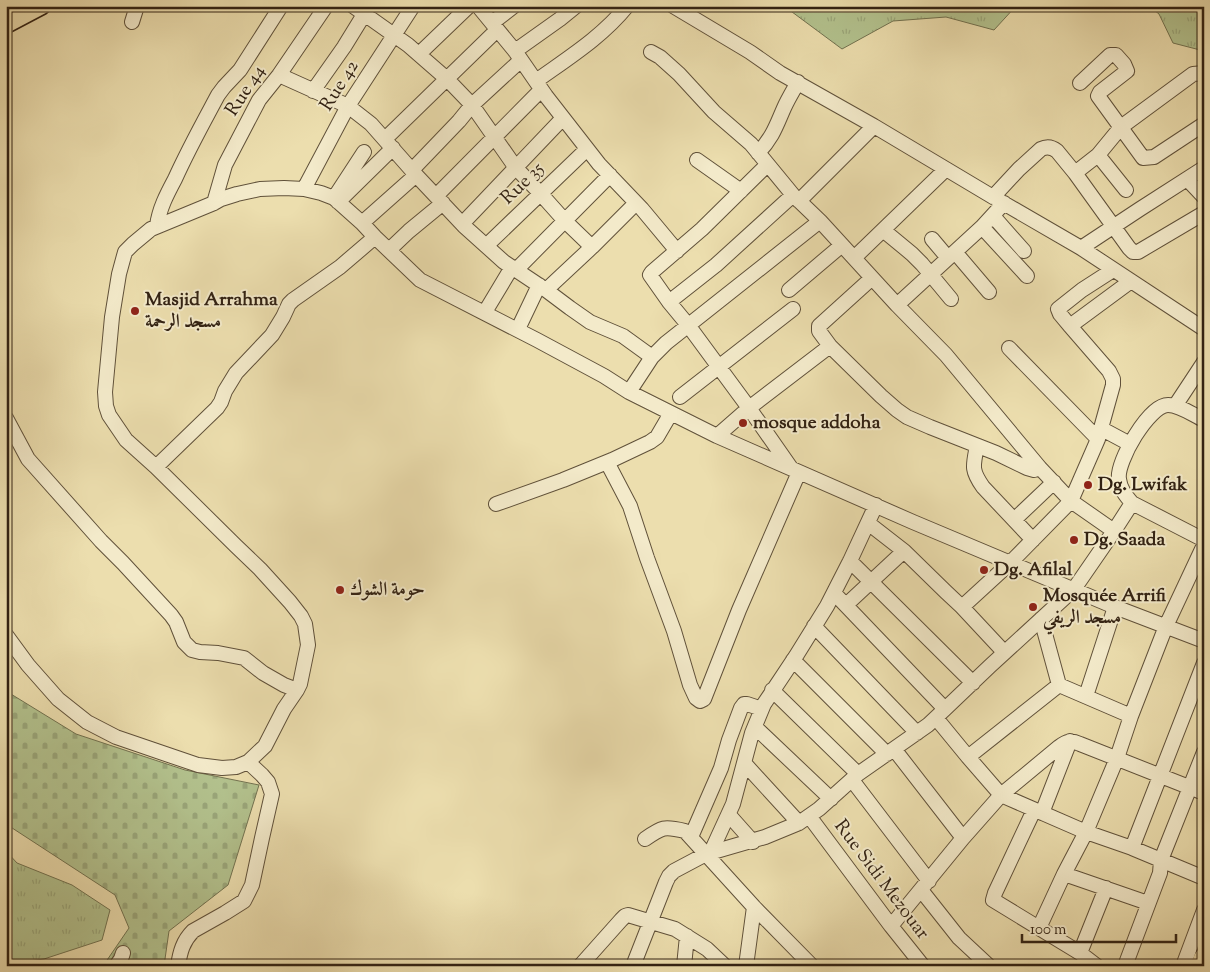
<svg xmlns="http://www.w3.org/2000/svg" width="1210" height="972" font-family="'Sorts Mill Goudy',Amiri,serif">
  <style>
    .grass { fill: url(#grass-tufts); stroke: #727250 }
    .cemetery { fill: url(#cemetery-stones); stroke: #727250 }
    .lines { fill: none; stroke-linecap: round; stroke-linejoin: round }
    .minor-casing { stroke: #60513a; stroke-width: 16 }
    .major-casing { stroke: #322213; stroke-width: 19 }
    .highway-casing { stroke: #322213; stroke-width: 22 }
    .minor { stroke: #f3eaca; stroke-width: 14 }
    .major { stroke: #ecdeae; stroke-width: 16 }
    .highway { stroke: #ecdeae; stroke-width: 20 }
    .poi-dot { fill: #8f2418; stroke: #f3eaca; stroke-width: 2 }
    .labels { text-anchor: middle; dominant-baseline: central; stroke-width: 4; stroke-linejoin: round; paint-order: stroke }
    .street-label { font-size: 19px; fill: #322213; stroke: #f3eaca }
    .poi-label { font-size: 19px; font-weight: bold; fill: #322213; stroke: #f3eaca; text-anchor: start }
  </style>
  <defs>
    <pattern id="grass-tufts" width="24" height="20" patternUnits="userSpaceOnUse" patternTransform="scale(1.25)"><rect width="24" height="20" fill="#b3c28e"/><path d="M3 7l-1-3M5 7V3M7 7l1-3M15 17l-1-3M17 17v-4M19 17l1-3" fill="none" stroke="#9aa67a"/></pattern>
    <pattern id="cemetery-stones" width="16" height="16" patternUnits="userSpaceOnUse" patternTransform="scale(1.25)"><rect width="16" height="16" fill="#b3c28e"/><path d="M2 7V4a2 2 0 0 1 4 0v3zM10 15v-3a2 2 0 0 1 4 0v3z" fill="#9aa67a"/></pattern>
  </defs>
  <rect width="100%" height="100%" fill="#ecdeae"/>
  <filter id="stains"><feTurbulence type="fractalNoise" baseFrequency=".004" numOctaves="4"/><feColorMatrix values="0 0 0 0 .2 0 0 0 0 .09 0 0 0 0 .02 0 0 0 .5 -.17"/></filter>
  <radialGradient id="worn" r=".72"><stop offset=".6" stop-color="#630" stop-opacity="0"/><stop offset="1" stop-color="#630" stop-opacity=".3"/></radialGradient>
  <path class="grass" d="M784,6H1016L994,30L946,17L893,21L842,49Z
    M1149,6H1204V51L1173,43L1159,14Z
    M6,851L17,863L72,885L110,910L102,940L44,959L6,964Z"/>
  <path class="cemetery" d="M6,691L76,734L185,770L259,785L228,885L169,931L164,966H103L129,928L115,895L6,824Z"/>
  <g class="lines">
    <defs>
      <path id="minor" d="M353,6L408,45L447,79L472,105L516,168L540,193L565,221L592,247
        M478,6L515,51L546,96L599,164L642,209L677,251
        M673,6L750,52L780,73L874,126L993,197L1081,248L1204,329
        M132,22L137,6
        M492,23L514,6
        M515,51L560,19L576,6
        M651,52L660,57L679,74L714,112L751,144L793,195L820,221L897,305L946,355L1040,468L1071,501L1114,531
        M419,54L469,6
        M279,75L348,106L371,124L416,175L464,226L504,262L546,290L570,308L590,322L623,336L652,357
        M536,81C568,58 602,37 627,6
        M1080,83L1110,55H1116L1124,64L1127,71L1100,92L1098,96L1143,158L1154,157L1204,124
        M313,91L344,47L368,8
        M385,139L497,30
        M758,153C773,137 776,126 784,108C788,99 793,91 798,82
        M1098,155L1126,190
        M697,160L741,191
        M767,165L702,229L652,272L650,275L669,302L688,325L749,408L791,468
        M412,170L459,121L472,105L521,60
        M1075,173L1098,155L1121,127L1193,74L1204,73
        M1187,179L1204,197
        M304,189L348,106L413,6
        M436,196L541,90
        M993,197L1019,169L1041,149C1047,146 1052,147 1057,151L1075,173L1129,248L1133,252H1138L1204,213
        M334,198L364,152
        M799,201L874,126
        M338,202L393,148
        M214,203L225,165L259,100L279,75L326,6
        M993,216L1024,251
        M362,223L416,175
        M462,224L563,118
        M157,226C159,209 167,194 175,179C188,150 203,123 218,95L224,87L240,70L281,6
        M982,227L1027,276
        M883,230L912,254L922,264L951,299
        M932,239L948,258
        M486,246L587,149
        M1081,248L1140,209L1204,168
        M389,250L409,231L443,203
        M955,252L989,292
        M854,258L946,169
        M516,270L610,175
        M872,278L819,326V331L830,346L881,396L897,410L907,417L930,427L996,453L1027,468L1034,470L1040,468
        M546,290L592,247L636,203
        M789,290L842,245
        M669,302L716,265L793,195
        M897,305L982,227L1004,203
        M485,312L512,267
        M1070,326L1131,281
        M518,329L539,285
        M1009,348L1098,439
        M629,392L652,357L666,343L820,221
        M680,397L793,309
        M1175,406L1204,362
        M6,418L28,459L101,541L123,563L171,615L176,622L184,642L192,650L200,652L218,653L244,658L263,673L284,685L297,690
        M1204,420C1193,415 1180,405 1168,405C1149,405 1116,462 1119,479C1120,489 1126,496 1132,503L1204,540
        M1102,429L1130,444
        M717,436L749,408L830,346
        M977,446C973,466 971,470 983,487L1033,540
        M607,462L630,506L647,558L674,631L690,685L696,698L700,701L704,699L739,610L799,472
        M156,467L217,408L221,402L225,391L236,373L272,335L283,317L289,304L293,300L340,267L375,237
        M496,504L563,480L612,460L650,442L657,437L671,413
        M1014,520L1054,482
        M868,523L904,551L946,592L962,607L1004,652
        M850,561L973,683
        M834,593L945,709
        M846,605L904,551
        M962,607L1010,563L1071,501L1098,439L1113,385V379L1109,371L1070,326L1060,314L1058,309L1082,290L1113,270
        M1041,619L1059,685
        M814,626L917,733
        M6,635L28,665L58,699L87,722L116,737L198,765L222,768L236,767L248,762L265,746L284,709L297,690L300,684L308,645L305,624L301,616L290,602L260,569L236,546L156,467L126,440L109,415L106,406L105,392L112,317L119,274L125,252L133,244L151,229L214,203L221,199L237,194L260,189L284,188L304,189L321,193L334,198L362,223L375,237L420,280L537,340L604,376L629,392L717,436L913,522L1115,607L1204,641
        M793,660L887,754
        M772,690L858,774
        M1086,696L1115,607
        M936,718L968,757L1001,795L1086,832L1132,848L1204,878
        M755,727L831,799
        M894,749L963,838
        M968,757L1059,685L1131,716
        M745,764L799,823
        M852,780L929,881
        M1034,810L995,893L993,900L1080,953L1097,966
        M1042,813L1070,741
        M729,815L753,842
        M809,816L891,926L923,966
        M691,837L721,768L729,740L741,708L744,704H747L762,709
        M645,839C662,827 664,826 685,831L754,907L812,966
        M1132,848L1204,663
        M711,852L733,804L752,733L764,704L796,656L827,606L850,561L876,505
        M1064,874L1148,903
        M921,890L959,938L989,966
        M891,926L963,838L1001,795L1059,747C1067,741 1071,740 1080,744L1204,793
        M1039,928L1064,874L1086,832L1117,758L1131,716L1166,626L1204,545
        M1080,953L1106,888
        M116,966L121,959L123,953
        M178,966C180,952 183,941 193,931L225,913L244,901L252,885L262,838L272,794L268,782L262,775L248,762
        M580,966L621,920L625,916L628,915L675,929L707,949L725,966
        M633,966L666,882L669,876L674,871L706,854L765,837L799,823L819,809L858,774L928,725L945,709L990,666L1074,589L1114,531L1132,503
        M684,966L687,936
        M746,966L754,907
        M1125,966L1160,873L1161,860L1204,752
        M1183,966L1204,910"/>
      <path id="major" d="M6,25L42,6"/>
      <path id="highway" d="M1201,966L1204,958"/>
    </defs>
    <use href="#minor" class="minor-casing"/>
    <use href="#major" class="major-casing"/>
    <use href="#highway" class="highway-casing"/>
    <use href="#minor" class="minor"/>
    <use href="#major" class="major"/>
    <use href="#highway" class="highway"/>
  </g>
  <g class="poi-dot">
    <circle cx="135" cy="311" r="5"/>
    <circle cx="743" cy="423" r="5"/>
    <circle cx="1088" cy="485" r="5"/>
    <circle cx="1074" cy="540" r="5"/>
    <circle cx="984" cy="570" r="5"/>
    <circle cx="340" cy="590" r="5"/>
    <circle cx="1033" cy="607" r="5"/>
  </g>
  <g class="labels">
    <g class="street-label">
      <text transform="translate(340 86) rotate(-58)">Rue 42</text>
      <text transform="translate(246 91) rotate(-57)">Rue 44</text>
      <text transform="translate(523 184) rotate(-44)">Rue 35</text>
      <text transform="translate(881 880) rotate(53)">Rue Sidi Mezouar</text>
    </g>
    <g class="poi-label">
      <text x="145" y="300">Masjid Arrahma<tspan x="145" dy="22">مسجد الرحمة</tspan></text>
      <text x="753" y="423">mosque addoha</text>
      <text x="1098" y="485">Dg. Lwifak</text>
      <text x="1084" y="540">Dg. Saada</text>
      <text x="994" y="570">Dg. Afilal</text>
      <text x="350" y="590">حومة الشوك</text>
      <text x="1043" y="596">Mosquée Arrifi<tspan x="1043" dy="22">مسجد الريفي</tspan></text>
    </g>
  </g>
  <rect width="1210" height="972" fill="none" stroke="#ecdeae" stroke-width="25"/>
  <rect x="8" y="8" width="1195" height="957" fill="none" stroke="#322213" stroke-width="2.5"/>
  <rect x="12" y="12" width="1185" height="947" fill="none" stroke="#322213"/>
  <path d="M1022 934v8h154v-8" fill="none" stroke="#322213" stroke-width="2.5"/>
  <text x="1030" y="934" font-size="15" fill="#322213" stroke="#f3eaca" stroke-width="4" paint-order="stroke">100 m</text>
  <rect width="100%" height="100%" filter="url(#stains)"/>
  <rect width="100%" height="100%" fill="url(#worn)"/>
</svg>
